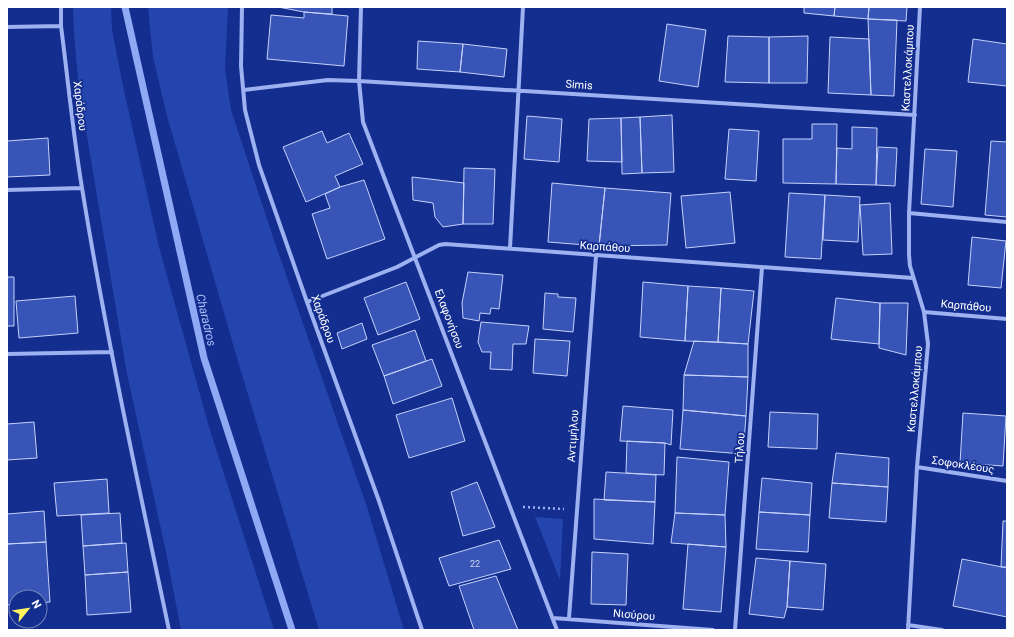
<svg xmlns="http://www.w3.org/2000/svg" width="1014" height="637" font-family="Roboto,sans-serif">
  <style>
    .green { fill: #2545ae }
    .lines { fill: none; stroke-linecap: round; stroke-linejoin: round }
    .stream { stroke: #90a9f4; stroke-width: 7 }
    .building { fill: #3754b6; stroke: #c5d2fc }
    .path { stroke: #9eb1f1; stroke-width: 2.5; stroke-dasharray: 2 3; stroke-linecap: butt }
    .street { stroke: #9eb1f1; stroke-width: 4 }
    .labels { text-anchor: middle; dominant-baseline: central; stroke-width: 3.5; stroke-linejoin: round; paint-order: stroke }
    .number-label { font-size: 9px; fill: #cdd4ed }
    .street-label { font-size: 11px; fill: #fff; stroke: #132e8f }
    .water-label { font-size: 12px; font-style: italic; fill: #aabdf8; stroke: #132e8f }
  </style>
  <rect width="100%" height="100%" fill="#132e8f"/>
  <path class="green" d="M73,7H111L112,30L123,86L159,247L209,427L274,630H181L166,552L127,374L79,89L74,34Z
    M148,7H228L225,68L231,110L275,243L367,507L404,630H319L240,368L167,116L153,57Z
    M535,517L563,519L560,580Z"/>
  <g class="lines">
    <path class="stream" d="M125,7L204,358L292,630"/>
  </g>
  <path class="building" d="M278,7H332V14L304,12Z
    M804,7H835L834,16L804,13Z
    M835,7H869L868,19L834,16Z
    M869,7H907L906,21L868,19Z
    M304,12L348,16L344,66L267,59L271,15L304,18Z
    M868,19L897,20L894,96L871,95Z
    M667,24L706,30L698,87L659,81Z
    M728,36L769,37V83L725,82Z
    M808,36L807,83H769V37Z
    M830,37L869,39L871,95L828,93Z
    M973,39L1007,44V86L968,82Z
    M418,41L463,44L460,72L417,69Z
    M463,44L507,49L504,77L460,72Z
    M672,115L674,172L642,173L640,117Z
    M527,116L562,119L559,162L524,159Z
    M640,117L642,173L622,174L621,118Z
    M621,118L622,162L587,161L589,119Z
    M812,124H837L836,184L783,183V139H812Z
    M852,127L877,128L876,185L836,184L837,148L852,149Z
    M729,129L759,131L756,181L725,179Z
    M322,131L327,143L349,133L363,164L335,176L340,187L306,202L283,147Z
    M48,138L50,175L7,177V141Z
    M991,141L1007,142V217L985,215Z
    M878,147L897,148L895,186L876,185Z
    M925,149L957,151L953,207L921,204Z
    M464,168L495,169L493,224H463Z
    M412,177L464,183L463,224L443,227L435,217L433,203L413,200Z
    M364,180L385,239L327,259L312,214L330,208L325,194L340,187Z
    M552,183L605,188L599,246L548,242Z
    M605,188L671,193L667,245L599,246Z
    M730,192L735,243L686,248L681,196Z
    M789,193L825,195L821,259L785,257Z
    M825,195L860,197L858,242L823,240Z
    M890,203L892,254L863,255L860,205Z
    M972,237L1006,241L1001,288L968,285Z
    M468,272L503,275L499,309L491,308L490,314L480,313L479,321L463,318L462,303Z
    M7,277H14V326H7Z
    M406,282L420,319L378,335L364,298Z
    M643,282L688,286L685,341L640,337Z
    M688,286L721,288L718,342L685,341Z
    M721,288L754,291L748,344L718,342Z
    M545,293L558,294V297L576,298L573,332L543,329Z
    M75,296L78,333L19,338L16,301Z
    M836,298L880,303L879,344L831,339Z
    M880,303H908L906,355L879,348Z
    M481,322L529,326L526,344H513L512,370L490,369L491,352H482L478,342Z
    M362,323L367,339L342,349L337,333Z
    M415,330L426,361L384,376L372,345Z
    M535,339L570,341L567,376L533,373Z
    M694,341L748,344V377L684,375Z
    M432,359L442,386L393,404L384,376Z
    M684,375L748,377L746,416L683,410Z
    M452,398L465,441L409,458L396,415Z
    M623,406L673,410L671,445L665,443L620,441Z
    M683,410L746,416L743,454L680,449Z
    M770,412L818,414L817,449L768,447Z
    M963,413L1006,416L1003,466L960,463Z
    M34,422L37,458L7,460V424Z
    M627,441L665,443L664,475L626,473Z
    M836,453L889,458L888,487L832,483Z
    M677,457L729,462L725,515L675,513Z
    M606,472L656,475L655,502L604,500Z
    M762,478L812,483L810,515L759,512Z
    M107,479L109,513L57,516L54,483Z
    M477,482L495,527L463,536L451,492Z
    M832,483L888,487L886,522L829,518Z
    M594,499L655,502L653,544L594,539Z
    M44,511L46,542L7,544V514Z
    M759,512L810,515L808,552L756,549Z
    M120,513L122,543L83,546L81,515Z
    M675,513L725,515L726,547L671,543Z
    M1003,521H1007V567H1001Z
    M499,540L511,569L449,586L439,558Z
    M46,542L50,602L40,603V597H16V604L7,605V544Z
    M126,543L128,572L85,575L83,546Z
    M688,544L726,547L721,612L683,609Z
    M592,552L628,554L626,605L591,604Z
    M756,558L790,561L787,607L784,618L749,614Z
    M962,559L1007,568V617L953,606Z
    M790,561L826,564L823,610L787,607Z
    M128,572L131,612L87,615L85,575Z
    M496,576L518,630H474L459,586Z"/>
  <g class="lines">
    <path class="path" d="M523,507L564,509"/>
    <path class="street" d="M61,7V26C68,80 73,134 82,188C106,336 138,483 169,630
      M242,7L241,66L245,110L259,165L307,302L379,501L422,630
      M361,7L359,81L363,122L557,630
      M7,27L61,26
      M244,90L328,80L359,81L915,115
      M7,190L82,188
      M909,213L1007,222
      M510,248L523,7
      M307,302L397,267L439,245L445,244L913,278
      M924,312L1007,319
      M7,354L112,352
      M917,467L1007,481
      M553,618L713,630
      M569,618L596,256
      M908,625L942,630
      M735,630L762,267
      M908,630L917,467L928,344L924,312L910,266L909,255V213L920,7"/>
  </g>
  <g class="labels">
    <g class="number-label">
      <text x="475" y="564">22</text>
    </g>
    <g class="street-label">
      <text transform="translate(908 68) rotate(-87)">Καστελλοκάμπου</text>
      <text transform="translate(579 85) rotate(4)">Simis</text>
      <text transform="translate(80 106) rotate(83)">Χαράδρου</text>
      <text transform="translate(605 247) rotate(4)">Καρπάθου</text>
      <text transform="translate(966 306) rotate(5)">Καρπάθου</text>
      <text transform="translate(323 319) rotate(70)">Χαράδρου</text>
      <text transform="translate(449 319) rotate(69)">Ελαφονήσου</text>
      <text transform="translate(915 389) rotate(-85)">Καστελλοκάμπου</text>
      <text transform="translate(573 436) rotate(-86)">Αντιμήλου</text>
      <text transform="translate(740 448) rotate(-86)">Τήλου</text>
      <text transform="translate(963 465) rotate(9)">Σοφοκλέους</text>
      <text transform="translate(634 615) rotate(5)">Νισύρου</text>
    </g>
    <g class="water-label">
      <text transform="translate(206 320) rotate(77)">Charadros</text>
    </g>
  </g>
  <rect width="1014" height="637" fill="none" stroke="#ffffff" stroke-width="16"/>
  <g transform="translate(28 609) rotate(60)"><circle r="19" fill="#132e8f" stroke="#7182bc"/>
  <path d="M0-3L7 15L0 10L-7 15Z" fill="#fff45e"/>
  <text y="-6" font-size="11" font-weight="bold" text-anchor="middle" fill="#ffffff">N</text>
  </g>
</svg>
